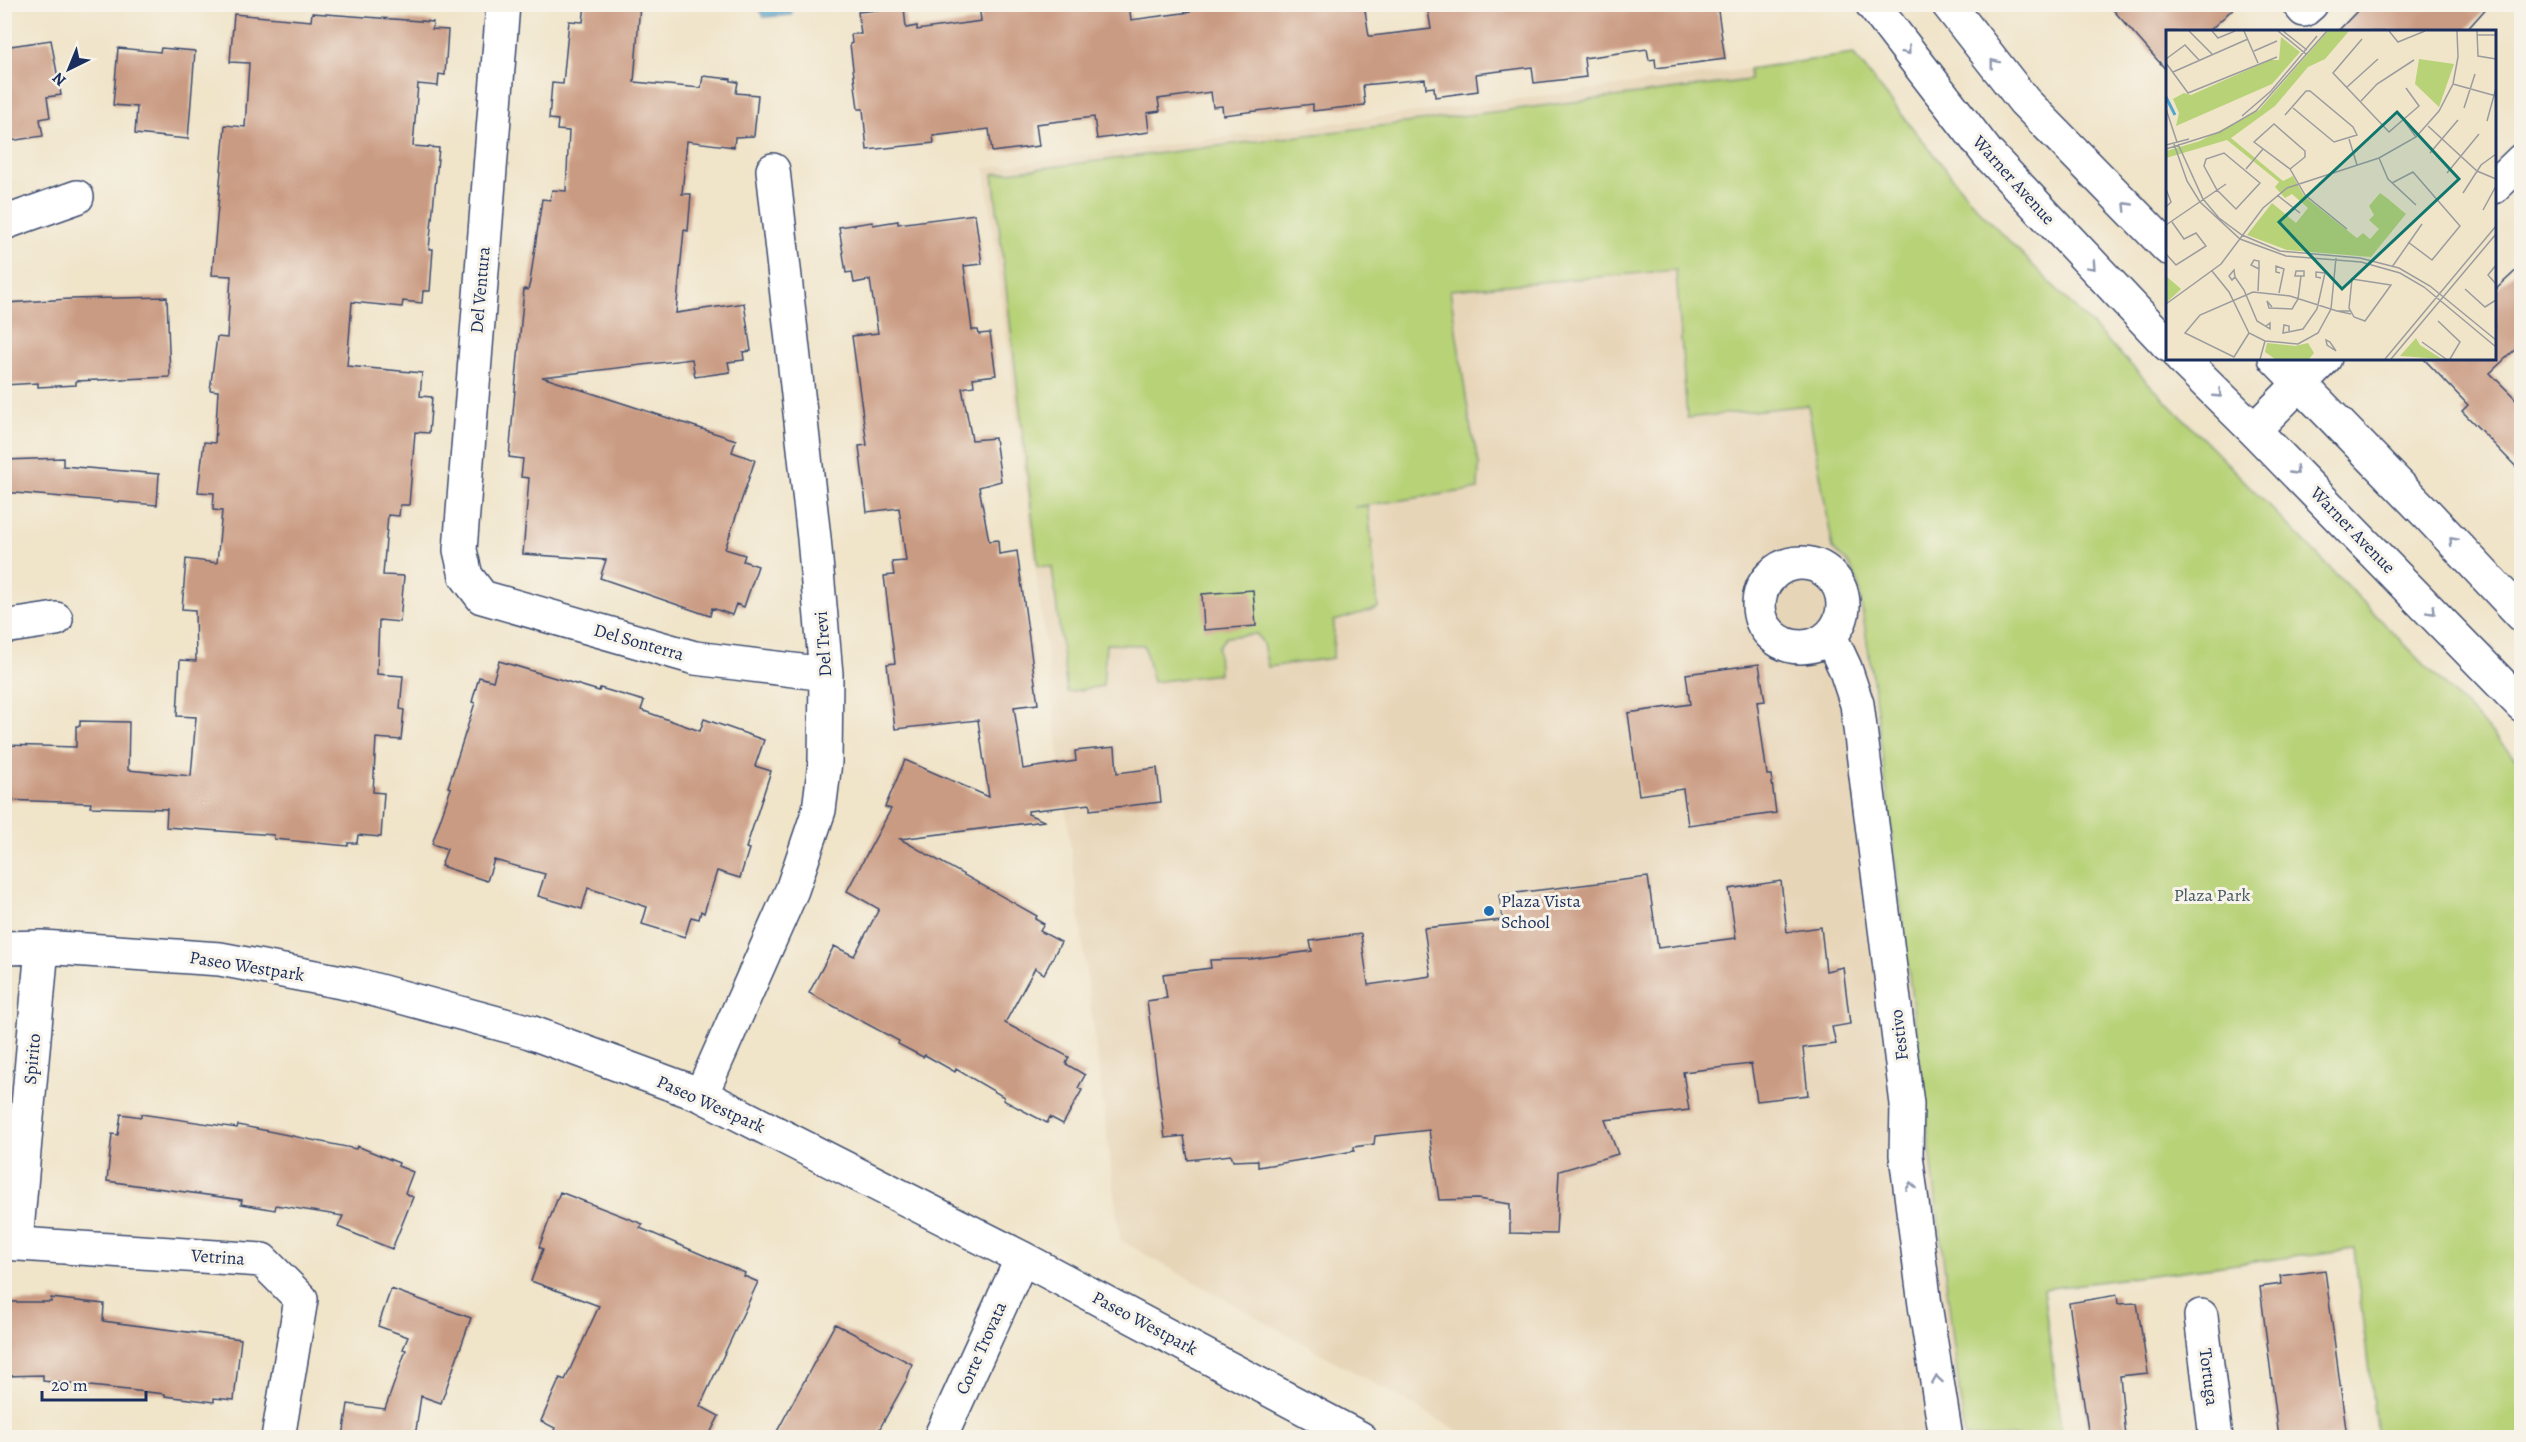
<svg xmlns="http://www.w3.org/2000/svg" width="2526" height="1442" font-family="Alegreya,serif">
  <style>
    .built { fill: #e7d5b8 }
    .green { fill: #b7d277; stroke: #69806a; stroke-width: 1.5 }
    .water { fill: #53a6ce; stroke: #376a96; stroke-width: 1.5 }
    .building { fill: #ca9b83 }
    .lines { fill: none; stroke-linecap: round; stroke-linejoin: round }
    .minor-casing { stroke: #3b4a6e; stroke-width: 36 }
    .minor { stroke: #fff; stroke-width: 33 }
    .oneway { stroke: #8d97ae }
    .poi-dot { fill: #1f6fb2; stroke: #f7f3e8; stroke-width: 2 }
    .labels { text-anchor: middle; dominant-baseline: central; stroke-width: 6; stroke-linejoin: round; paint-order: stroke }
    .street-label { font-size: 18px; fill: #1b2f5e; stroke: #f7f3e8 }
    .park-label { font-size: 18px; fill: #425864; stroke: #f7f3e8 }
    .poi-label { font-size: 18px; fill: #1b2f5e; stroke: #f7f3e8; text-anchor: start }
    .inset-river { fill: none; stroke: #53a6ce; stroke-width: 3 }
    .inset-road { fill: none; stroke: #9b9c9e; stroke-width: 1.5 }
    .view { fill: #0f766e; fill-opacity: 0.15; stroke: #0f766e; stroke-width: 3 }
    .inset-edge { fill: none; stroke: #1b2f5e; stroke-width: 3 }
  </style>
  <rect width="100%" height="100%" fill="#f7f3e8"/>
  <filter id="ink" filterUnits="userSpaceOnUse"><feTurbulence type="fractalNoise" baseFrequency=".0167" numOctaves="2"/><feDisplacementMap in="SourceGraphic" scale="12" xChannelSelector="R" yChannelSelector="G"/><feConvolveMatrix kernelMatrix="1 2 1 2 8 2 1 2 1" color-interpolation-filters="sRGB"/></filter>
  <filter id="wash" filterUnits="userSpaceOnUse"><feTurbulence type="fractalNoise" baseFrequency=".008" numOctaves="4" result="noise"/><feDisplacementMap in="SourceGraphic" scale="24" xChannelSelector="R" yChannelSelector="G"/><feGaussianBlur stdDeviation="1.35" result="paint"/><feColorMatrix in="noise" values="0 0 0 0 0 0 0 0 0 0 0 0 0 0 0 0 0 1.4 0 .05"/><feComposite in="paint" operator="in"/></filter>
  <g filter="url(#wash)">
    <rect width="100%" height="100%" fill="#f0e4c9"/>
    <path class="built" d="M1749,69L1833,549L1849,564L1858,582L1965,1437H1469L1120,1240L985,168Z"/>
    <path class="green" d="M1853,54L1977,208L2521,763V1437H2377L2354,1249L2043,1289L2062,1437H1965L1875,695L1858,582L1849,564L1833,549L1808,405L1687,418L1676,270L1450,290L1471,430L1479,463L1478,489L1354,507L1368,506L1378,608L1334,621L1333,658L1268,667L1263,644L1257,634L1226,637L1218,647L1219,674L1153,682L1144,645L1106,644L1103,686L1067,692L1052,567L1038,566L993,174L1750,80L1749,69Z"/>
    <path class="water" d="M748,5H791L792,15L763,17L759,8Z"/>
    <g id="blocks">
      <path class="building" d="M585,4H640L634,82L701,88L703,76L731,79V81L738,82L736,93L758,95L754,136L735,137L734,147L687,141L682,194H691L688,231L684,230L676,313L744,303L751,351L743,352L744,360L728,362L730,372L695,377L692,359L542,377L736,440L732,452L755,460L725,549L745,555L743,561L758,566L744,607L736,604L732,615L712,608L710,616L600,578L606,560L523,554L529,478L521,477L523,459L509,457L524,289L528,290L530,282L542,199L550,200L552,190L566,191L569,131L557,130L558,120L549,119L552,83L563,84L569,21L583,22Z
        M979,4H1129L1131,20L1190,12L1189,4H1364L1369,36H1372L1431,29L1427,4H1717L1725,59L1656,68L1655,59L1649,60L1647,49L1584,58L1586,77L1534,83L1532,67L1476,74L1478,91L1435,97L1434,87L1426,88L1425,79L1363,85L1365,105L1313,111V104L1223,115L1222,106L1213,107L1211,92L1158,99L1160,111L1147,113L1149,132L1097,139L1094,117L1036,124L1039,146L992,152L989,129L933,136L934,143L867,150L863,109H858L850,44L852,43L851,34H861L858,12L904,7L906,28L917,26V30L981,21Z
        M2108,4H2238L2208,32H2168V72Z
        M2364,4H2490L2465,32H2337Z
        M312,13L433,22L432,29L448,30L445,75L439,74L438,86L418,84L413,146L439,148L429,249H433L430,291H423L422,303L403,301L402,307L352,302L347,366L422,373L420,396L432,397L429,433L415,432L409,505H400L399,516L388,515L383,575L404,576L400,622L379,620L377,674L403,676L400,709L404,710L401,740L376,738L373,792L384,793L381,837L358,835L357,843H348V846L274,839V835L166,827L167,809L90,807L91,803L4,800V745L76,747V726H80V721L129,722L128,770L191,776L196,717L177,716L180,660L196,661L195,610L182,609L186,559L217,563L222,511L213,510L214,493L198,492L204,442L215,443L218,391L210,390L217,337L227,338L231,276L212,275L225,125L245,127L249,63L230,62L234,14L311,21Z
        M51,40L61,95L47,97L50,117L40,119L43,136L4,142V47Z
        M118,48L160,52L161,48L195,51L188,139L135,134L137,107L113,105Z
        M975,214L982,264L964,266L972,330H978L979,334L990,333L996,375L973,378L974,386L962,388L972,440L995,438L1001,481L979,487L989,541L998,540L999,554L1017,551L1038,704L1014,707L1023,769L1076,761L1075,751L1115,747L1117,773L1157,768L1161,802L1090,810V804L1028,811V814L1044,821L900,839L1037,916L1035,919L1044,924L1040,931L1061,942L1044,974L1035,968L1005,1023L1069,1057L1066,1064L1085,1075L1078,1088L1082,1090L1063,1124L1050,1117L1047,1123L1003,1100L1004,1097L956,1069L955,1072L925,1055L923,1057L898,1044L899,1041L809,993L834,946L854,956L879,909L847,891L891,809L885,807L905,760L989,797L978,720L895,729L887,664L895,663L884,576L894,575L892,562L906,561L899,508L867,512L859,446L867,445L852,336L878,333L870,280L854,283L852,272L846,273L839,227L872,222L873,225L898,221V224Z
        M2522,265V343L2490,373L2522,405V473L2462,411L2468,405L2423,358H2494V291Z
        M167,297L170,377L76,381V385L38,387V383L4,385V326H7L5,303L70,299Z
        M63,458V466L159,474L157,505L4,492V460Z
        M1253,590L1256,626L1204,630L1202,594Z
        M499,661L599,691L600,688L644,701L641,710L700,731L704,719L764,740L755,766L771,771L746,848L749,849L740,878L717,871L704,913L701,911L699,919L691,917L685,937L642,924L647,907L588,888L582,909L538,896L545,874L494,860L487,881L441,866L447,849L432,844L451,788L448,787L475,703L472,702L479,677L493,681Z
        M1759,664L1765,701L1757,702L1767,775H1771L1776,813L1688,825L1683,789L1639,795L1628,713L1690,704L1686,674Z
        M1648,877L1658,948L1736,938L1729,889L1781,881L1787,932L1821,927L1826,971L1843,967L1850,1024L1832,1027L1836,1044L1803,1048L1808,1095L1757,1101L1751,1064L1683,1072L1689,1110L1605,1120L1618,1154L1559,1171L1556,1234L1510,1233V1204L1477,1199L1439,1200L1429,1130L1375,1136L1374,1144L1354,1147V1151L1258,1167V1160L1233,1161L1231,1155L1188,1160L1184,1136L1165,1138L1147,1001L1167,998L1163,974L1211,968L1210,960L1251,959L1312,951L1310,941L1361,934L1368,985L1431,976L1424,928L1503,920L1499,895Z
        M121,1114L141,1117V1114L237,1128L238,1125L356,1149L357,1146L399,1163L398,1166L413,1172L405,1193L413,1197L392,1249L338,1227L343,1216L276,1205L275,1210L241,1204L242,1200L107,1181L112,1134L118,1135Z
        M560,1192L643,1224L640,1228L745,1273L744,1276L758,1282L700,1406L719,1416L708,1437H551L555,1428L541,1421L560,1378L565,1380L599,1306L531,1281L543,1249L539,1247Z
        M2325,1270L2347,1437H2279L2260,1287L2282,1284L2280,1276Z
        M391,1289L471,1318L441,1403L421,1396L415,1437H343L348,1404L385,1409L406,1350L403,1349L408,1337L378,1326Z
        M2117,1295L2118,1304L2137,1303L2148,1373L2120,1376L2126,1437H2089L2069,1303Z
        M51,1298L104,1304L103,1321L241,1339L234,1400L214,1398V1402L165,1396V1394L43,1381V1375L4,1376V1302H51Z
        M835,1324L912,1364L907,1379L875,1437H774Z"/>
    </g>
  </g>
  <g filter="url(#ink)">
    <use href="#blocks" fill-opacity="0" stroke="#3b4a6e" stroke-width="1.5"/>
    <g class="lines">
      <defs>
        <path id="minor" d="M503,4L460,550L466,576L482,597L695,658L826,674
          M1872,4L1988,154L2168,345
          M1948,4L2024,101L2168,248
          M2299,4L2304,10L2311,4
          M2494,187L2522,160
          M4,223L77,197
          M2181,358L2254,430L2522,705
          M2275,358L2428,515L2522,615
          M2254,430L2325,358
          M1759 605a42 42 0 1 1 84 0a42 42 0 1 1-84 0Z
          M4,627L56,619
          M1830,636L1845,668L1857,704L1907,1104L1906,1155L1925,1305L1946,1438
          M4,948L42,947L220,959L357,985L530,1032L701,1095L1022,1258L1360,1438
          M701,1095L792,890L819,810L825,762L826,674L814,538L773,170
          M16,1242L42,947
          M4,1243L262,1260L301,1299L278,1438
          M2201,1316L2216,1438
          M940,1438L1022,1258"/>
      </defs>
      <use href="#minor" class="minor-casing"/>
      <use href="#minor" class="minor"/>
    </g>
    <defs><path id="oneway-chevron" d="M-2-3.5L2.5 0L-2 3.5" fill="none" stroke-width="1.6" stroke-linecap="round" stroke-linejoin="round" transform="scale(1.5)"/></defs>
    <g class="oneway">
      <use href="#oneway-chevron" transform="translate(1907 51) rotate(52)"/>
      <use href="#oneway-chevron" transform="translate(1994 63) rotate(-128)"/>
      <use href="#oneway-chevron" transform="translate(2127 206) rotate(-134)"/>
      <use href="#oneway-chevron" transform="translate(2092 266) rotate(47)"/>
      <use href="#oneway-chevron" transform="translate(2218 394) rotate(43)"/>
      <use href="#oneway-chevron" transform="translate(2295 471) rotate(46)"/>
      <use href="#oneway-chevron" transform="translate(2453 541) rotate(-133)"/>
      <use href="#oneway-chevron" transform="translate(2432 611) rotate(46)"/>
      <use href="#oneway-chevron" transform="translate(1911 1186) rotate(-99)"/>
      <use href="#oneway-chevron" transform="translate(1937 1380) rotate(-99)"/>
    </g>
  </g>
  <circle class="poi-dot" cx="1489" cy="911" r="6"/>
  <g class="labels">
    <g class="street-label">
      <text transform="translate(2014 180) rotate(48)">Warner Avenue</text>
      <text transform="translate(480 290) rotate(-85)">Del Ventura</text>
      <text transform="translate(2353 530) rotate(46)">Warner Avenue</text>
      <text transform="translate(639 642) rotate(16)">Del Sonterra</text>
      <text transform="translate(823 644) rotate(-94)">Del Trevi</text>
      <text transform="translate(247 966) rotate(9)">Paseo Westpark</text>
      <text transform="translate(1899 1035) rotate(-97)">Festivo</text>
      <text transform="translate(32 1059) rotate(-85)">Spirito</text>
      <text transform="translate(711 1104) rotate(24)">Paseo Westpark</text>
      <text transform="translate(218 1257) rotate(4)">Vetrina</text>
      <text transform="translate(1145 1323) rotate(28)">Paseo Westpark</text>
      <text transform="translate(981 1348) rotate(-66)">Corte Trovata</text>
      <text transform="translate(2209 1377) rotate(83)">Tortuga</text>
    </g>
    <g class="park-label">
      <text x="2212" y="895">Plaza Park</text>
    </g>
    <g class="poi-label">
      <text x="1501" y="901">Plaza Vista<tspan x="1501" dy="21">School</tspan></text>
    </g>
  </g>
  <g transform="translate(2166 30)">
    <rect width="330" height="330" fill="#f0e4c9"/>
    <path d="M162,1H183L159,29L142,37L109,76L65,108L117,151L127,146L138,166L191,208L197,203L204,209L213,199L203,190L208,185L203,176L214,163L221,168L240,184L205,227L121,220L81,205L106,173L130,193L142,178L126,164L119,168L109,157L113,152L61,110L0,128V121L34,111L93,80ZM115,7L134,22L106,54L10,96L13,83L7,69L18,63L25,65L104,30H113ZM253,29L288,34L273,77L249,54ZM0,246L15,259L0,273ZM250,308L254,315L276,329L234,326ZM101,313L129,316L142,313L148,323L143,329H109L99,322Z" fill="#b7d277"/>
    <path class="inset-river" d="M0,67L9,85"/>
    <path class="inset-road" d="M23,1L46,24M46,1L52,8L69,1M78,1L92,33M112,1L140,24M117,1L141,20M223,1L232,12L259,1M311,1L312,26L330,29M311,5H330M196,9L167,43L223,102L253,76L240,58M88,21L111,11M0,29L19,15L33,30M0,33L22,63L111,27M7,42L82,9M287,54L330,66M181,57L212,29M195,71L211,54L248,30M298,78L309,44M0,79L11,112M119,85L140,61H144L187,97L191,105L168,112L127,78M76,86L105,61L151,6M321,91L330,58M239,92L250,107M262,96L311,141L330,149M183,109L191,135M8,114L21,151L34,172L74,209L120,226L195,232L234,243L258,257L330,317M12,114L37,169L53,188L76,205L114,221L194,228L233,238L264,256L330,310M0,115L23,109M0,119L54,102L90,81L161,1M58,123L94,153L70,179L51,160L38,136L40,129ZM264,123L292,90M213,128L222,149L250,175M80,139L97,119M124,139L139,127V121L108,94L88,112L124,139L139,165L181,199M281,143L313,104M226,153L247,142L294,196L266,230L242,212M0,159L5,172L0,177M297,163L315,135L330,124M111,165L134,183M317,180L330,156M0,195L60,154M0,224L10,235L40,216L30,203L18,209L6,192M330,235L322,245L330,254M226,237L256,194M46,241L63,262L83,303L99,311L132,314L152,303L165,279L170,228M69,247L68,240L63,246L66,250L69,247L78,260L91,291L104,299V293L100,296M186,249L225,255L199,291L188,287L183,278ZM299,259L319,277L330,270M92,261L93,239V231L88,230L85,235L93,239M113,263L118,239L110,236V242L114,243M0,274L55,234L97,178L121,158L213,128L250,107L273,81L287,54L292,27L291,1M106,277L101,271L103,278L126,279L132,269L135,246H138V241H130L129,246H135M184,281H171L185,284M272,291L294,312L284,329M123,301V296L118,295L117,303L137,299L151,279L159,243L150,242V247L155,248M83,303L68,327L19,303L34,285L87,262L124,266L171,281M160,310L164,312L170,321L161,315ZM256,312L280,329M94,329L99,311M219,329L330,196M225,329L330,204"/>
    <path class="view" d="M231,82L293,149L176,259L113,192Z"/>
    <rect width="330" height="330" class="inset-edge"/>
  </g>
  <rect width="2526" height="1442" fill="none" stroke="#f7f3e8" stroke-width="24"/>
  <g transform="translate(69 69) rotate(223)" stroke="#f7f3e8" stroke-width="4.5" paint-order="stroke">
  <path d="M0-4.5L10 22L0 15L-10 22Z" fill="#1b2f5e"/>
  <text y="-9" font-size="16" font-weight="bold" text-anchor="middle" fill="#1b2f5e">N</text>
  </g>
  <path d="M42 1391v9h104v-9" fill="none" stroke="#1b2f5e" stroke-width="3"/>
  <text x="51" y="1391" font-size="18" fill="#1b2f5e" stroke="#f7f3e8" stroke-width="4.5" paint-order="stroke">20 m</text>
</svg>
